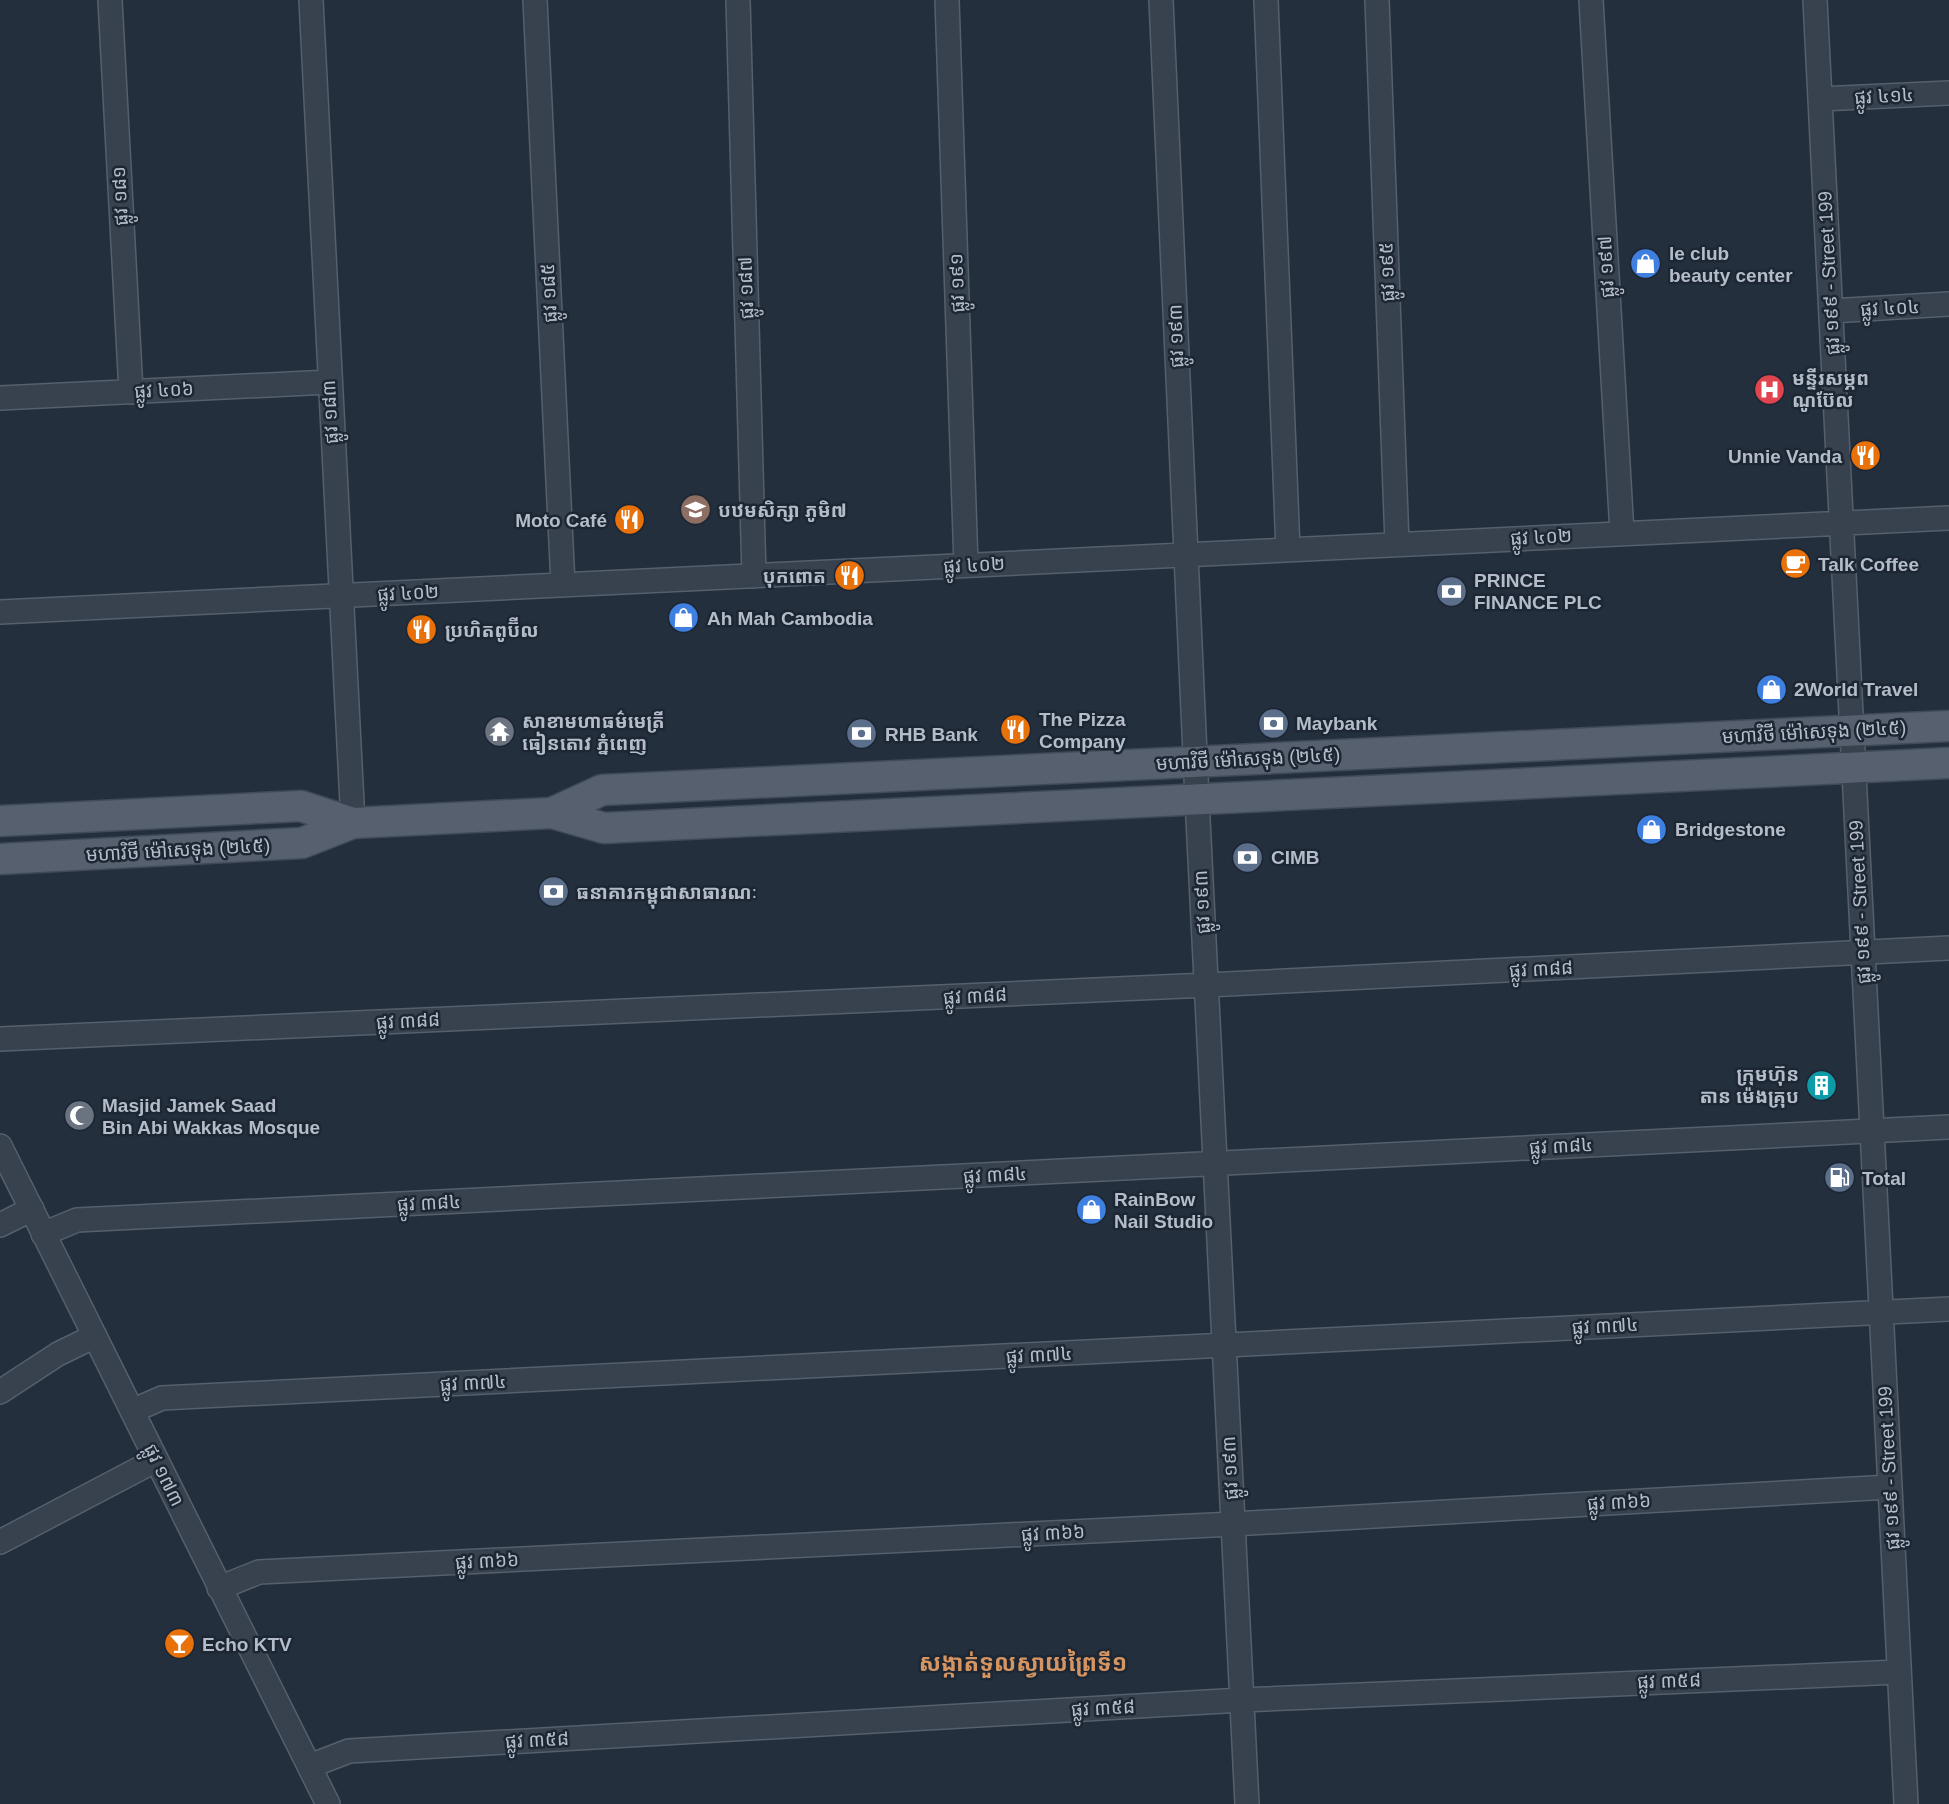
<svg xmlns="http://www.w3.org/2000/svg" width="1949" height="1804" font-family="Arial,'Noto Sans Khmer',sans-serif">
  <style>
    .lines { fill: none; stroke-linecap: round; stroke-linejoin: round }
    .minor-casing { stroke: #565f6c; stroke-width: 26 }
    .major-casing { stroke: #414a57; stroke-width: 33 }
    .minor { stroke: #38414e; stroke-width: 23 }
    .major { stroke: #56606e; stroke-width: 30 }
    .labels { text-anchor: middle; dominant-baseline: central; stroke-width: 5; stroke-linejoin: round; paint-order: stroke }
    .street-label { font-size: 19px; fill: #b4bcc9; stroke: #1d2633 }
    .poi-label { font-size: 19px; font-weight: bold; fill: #b4bcc9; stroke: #1d2633; text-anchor: start }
    .quarter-label { font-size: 23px; font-weight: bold; fill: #d59563; stroke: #1d2633 }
  </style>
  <rect width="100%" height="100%" fill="#242f3e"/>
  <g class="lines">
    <defs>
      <path id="minor" d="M110,0L131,392
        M311,0L353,823
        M535,0L563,585
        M738,0L754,576
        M947,0L966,565
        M1161,0L1197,799L1247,1804
        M1266,0L1288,550
        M1377,0L1397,544
        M1591,0L1622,533
        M1815,0L1906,1804
        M1820,99L1949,93
        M1831,311L1949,304
        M0,398L329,382
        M0,612L1949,518
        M0,1039L1207,985L1949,948
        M0,1146L328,1804
        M0,1225L32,1209
        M43,1234L77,1220L1949,1127
        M0,1392L58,1354L95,1336
        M132,1411L162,1398L1949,1309
        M0,1542L156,1460
        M219,1588L259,1572L1233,1524L1890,1487
        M310,1766L349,1751L1242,1700L1899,1672"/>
      <path id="major" d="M552,813L602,790L1949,726
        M0,821L301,806L353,823
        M0,859L302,843L353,823L552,813L604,828L1949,763"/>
    </defs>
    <use href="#minor" class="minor-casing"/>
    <use href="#major" class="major-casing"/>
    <use href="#minor" class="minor"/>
    <use href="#major" class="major"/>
  </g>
  <defs>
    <symbol id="shop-disc" viewBox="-11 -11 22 22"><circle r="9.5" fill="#3f7fe0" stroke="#1d2633"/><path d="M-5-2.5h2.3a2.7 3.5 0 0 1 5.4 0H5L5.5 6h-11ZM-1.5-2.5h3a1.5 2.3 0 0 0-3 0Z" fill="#fff"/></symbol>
    <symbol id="hospital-disc" viewBox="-11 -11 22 22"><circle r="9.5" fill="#e0444e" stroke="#1d2633"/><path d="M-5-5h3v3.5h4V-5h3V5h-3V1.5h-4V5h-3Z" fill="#fff"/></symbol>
    <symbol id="restaurant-disc" viewBox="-11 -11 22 22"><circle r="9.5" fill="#e8710a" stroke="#1d2633"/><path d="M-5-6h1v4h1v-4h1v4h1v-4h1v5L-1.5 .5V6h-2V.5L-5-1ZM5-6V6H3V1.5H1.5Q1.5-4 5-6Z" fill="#fff"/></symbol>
    <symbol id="school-disc" viewBox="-11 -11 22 22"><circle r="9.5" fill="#8d6e63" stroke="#1d2633"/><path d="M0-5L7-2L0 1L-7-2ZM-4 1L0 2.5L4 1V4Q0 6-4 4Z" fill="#fff"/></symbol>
    <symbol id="cafe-disc" viewBox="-11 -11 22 22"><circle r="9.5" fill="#e8710a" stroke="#1d2633"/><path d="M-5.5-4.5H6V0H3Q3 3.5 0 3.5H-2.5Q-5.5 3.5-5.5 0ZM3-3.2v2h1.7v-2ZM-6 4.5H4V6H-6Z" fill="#fff"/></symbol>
    <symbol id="bank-disc" viewBox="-11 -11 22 22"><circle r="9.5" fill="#5c6f8a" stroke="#1d2633"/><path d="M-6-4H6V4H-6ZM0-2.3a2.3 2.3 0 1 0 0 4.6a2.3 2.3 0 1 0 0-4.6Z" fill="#fff"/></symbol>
    <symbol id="temple-disc" viewBox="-11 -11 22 22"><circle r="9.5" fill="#6b7280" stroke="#1d2633"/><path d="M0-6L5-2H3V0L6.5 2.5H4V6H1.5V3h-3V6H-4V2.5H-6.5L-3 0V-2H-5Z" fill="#fff"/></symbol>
    <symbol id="building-disc" viewBox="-11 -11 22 22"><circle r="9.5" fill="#0f9aa8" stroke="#1d2633"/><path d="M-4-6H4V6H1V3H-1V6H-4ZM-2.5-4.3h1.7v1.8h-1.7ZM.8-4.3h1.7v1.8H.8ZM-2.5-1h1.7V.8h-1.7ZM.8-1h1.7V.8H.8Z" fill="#fff"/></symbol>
    <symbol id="mosque-disc" viewBox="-11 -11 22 22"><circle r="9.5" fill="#6b7280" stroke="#1d2633"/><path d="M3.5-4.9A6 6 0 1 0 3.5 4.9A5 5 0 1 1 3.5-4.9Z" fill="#fff"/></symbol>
    <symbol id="fuel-disc" viewBox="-11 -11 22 22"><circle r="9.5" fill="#5c6f8a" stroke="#1d2633"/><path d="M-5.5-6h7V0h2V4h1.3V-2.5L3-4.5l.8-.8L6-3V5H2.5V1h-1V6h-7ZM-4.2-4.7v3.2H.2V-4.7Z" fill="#fff"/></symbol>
    <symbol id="bar-disc" viewBox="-11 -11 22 22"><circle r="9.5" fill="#e8710a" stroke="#1d2633"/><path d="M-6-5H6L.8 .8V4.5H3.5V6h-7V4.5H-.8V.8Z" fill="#fff"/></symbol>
  </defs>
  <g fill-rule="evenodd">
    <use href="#shop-disc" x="1628" y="246" width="35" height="35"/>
    <use href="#hospital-disc" x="1752" y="372" width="35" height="35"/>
    <use href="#restaurant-disc" x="1848" y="438" width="35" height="35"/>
    <use href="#school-disc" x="678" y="492" width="35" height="35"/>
    <use href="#restaurant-disc" x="612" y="502" width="35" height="35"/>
    <use href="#cafe-disc" x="1778" y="546" width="35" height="35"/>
    <use href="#restaurant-disc" x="832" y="558" width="35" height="35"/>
    <use href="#bank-disc" x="1434" y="574" width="35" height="35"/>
    <use href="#shop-disc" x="666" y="600" width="35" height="35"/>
    <use href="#restaurant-disc" x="404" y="612" width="35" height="35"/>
    <use href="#shop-disc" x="1754" y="672" width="35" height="35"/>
    <use href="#bank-disc" x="1256" y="706" width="35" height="35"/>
    <use href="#restaurant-disc" x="998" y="712" width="35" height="35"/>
    <use href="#temple-disc" x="482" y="714" width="35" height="35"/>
    <use href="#bank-disc" x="844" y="716" width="35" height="35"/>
    <use href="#shop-disc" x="1634" y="812" width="35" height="35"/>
    <use href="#bank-disc" x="1230" y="840" width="35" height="35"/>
    <use href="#bank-disc" x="536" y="874" width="35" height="35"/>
    <use href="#building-disc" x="1804" y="1068" width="35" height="35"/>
    <use href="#mosque-disc" x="62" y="1098" width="35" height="35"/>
    <use href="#fuel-disc" x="1822" y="1160" width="35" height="35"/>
    <use href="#shop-disc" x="1074" y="1192" width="35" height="35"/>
    <use href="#bar-disc" x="162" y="1626" width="35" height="35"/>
  </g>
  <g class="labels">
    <g class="street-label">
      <text transform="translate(1884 96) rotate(-3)">ផ្លូវ ៤១៤</text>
      <text transform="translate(120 196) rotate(-93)">ផ្លូវ ១៨១</text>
      <text transform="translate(1606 267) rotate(-93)">ផ្លូវ ១៩៧</text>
      <text transform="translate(1387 272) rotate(-92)">ផ្លូវ ១៩៥</text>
      <text transform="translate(1829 273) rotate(-93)">ផ្លូវ ១៩៩ - Street 199</text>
      <text transform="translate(957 283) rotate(-92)">ផ្លូវ ១៩១</text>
      <text transform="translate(746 288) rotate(-92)">ផ្លូវ ១៨៧</text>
      <text transform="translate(549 293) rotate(-93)">ផ្លូវ ១៨៥</text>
      <text transform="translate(1890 308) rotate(-3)">ផ្លូវ ៤០៤</text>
      <text transform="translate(1176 336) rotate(-92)">ផ្លូវ ១៩៣</text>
      <text transform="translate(164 390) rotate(-3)">ផ្លូវ ៤០៦</text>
      <text transform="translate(330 412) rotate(-93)">ផ្លូវ ១៨៣</text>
      <text transform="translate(1541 537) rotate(-3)">ផ្លូវ ៤០២</text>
      <text transform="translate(974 565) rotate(-3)">ផ្លូវ ៤០២</text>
      <text transform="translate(408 593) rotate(-3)">ផ្លូវ ៤០២</text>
      <text transform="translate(1814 732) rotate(-3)">មហាវិថី ម៉ៅសេទុង (២៤៥)</text>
      <text transform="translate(1248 759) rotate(-3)">មហាវិថី ម៉ៅសេទុង (២៤៥)</text>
      <text transform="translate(178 850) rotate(-3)">មហាវិថី ម៉ៅសេទុង (២៤៥)</text>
      <text transform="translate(1202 902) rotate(-93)">ផ្លូវ ១៩៣</text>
      <text transform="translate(1860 902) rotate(-93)">ផ្លូវ ១៩៩ - Street 199</text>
      <text transform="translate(1541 969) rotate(-3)">ផ្លូវ ៣៨៨</text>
      <text transform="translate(975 996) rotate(-3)">ផ្លូវ ៣៨៨</text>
      <text transform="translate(408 1021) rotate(-3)">ផ្លូវ ៣៨៨</text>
      <text transform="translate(1561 1146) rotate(-3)">ផ្លូវ ៣៨៤</text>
      <text transform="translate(995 1175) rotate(-3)">ផ្លូវ ៣៨៤</text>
      <text transform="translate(429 1203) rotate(-3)">ផ្លូវ ៣៨៤</text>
      <text transform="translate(1605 1326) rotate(-3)">ផ្លូវ ៣៧៤</text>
      <text transform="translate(1039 1355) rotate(-3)">ផ្លូវ ៣៧៤</text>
      <text transform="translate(473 1383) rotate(-3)">ផ្លូវ ៣៧៤</text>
      <text transform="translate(1230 1468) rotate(-93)">ផ្លូវ ១៩៣</text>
      <text transform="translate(1889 1468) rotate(-93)">ផ្លូវ ១៩៩ - Street 199</text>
      <text transform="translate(164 1475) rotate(64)">ផ្លូវ ១៧៣</text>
      <text transform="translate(1619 1502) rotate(-3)">ផ្លូវ ៣៦៦</text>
      <text transform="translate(1053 1533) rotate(-3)">ផ្លូវ ៣៦៦</text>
      <text transform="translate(487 1561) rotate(-3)">ផ្លូវ ៣៦៦</text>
      <text transform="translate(1669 1681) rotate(-2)">ផ្លូវ ៣៥៨</text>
      <text transform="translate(1103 1708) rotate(-3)">ផ្លូវ ៣៥៨</text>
      <text transform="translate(537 1740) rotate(-3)">ផ្លូវ ៣៥៨</text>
    </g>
    <g class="poi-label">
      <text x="1669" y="253">le club<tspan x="1669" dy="22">beauty center</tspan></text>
      <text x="1792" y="378">មន្ទីរសម្ភព<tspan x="1792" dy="22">ណូប៊ែល</tspan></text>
      <text x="1842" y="456" text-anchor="end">Unnie Vanda</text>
      <text x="718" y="510">បឋមសិក្សា ភូមិ៧</text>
      <text x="607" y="520" text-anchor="end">Moto Café</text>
      <text x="1818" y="564">Talk Coffee</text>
      <text x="826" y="576" text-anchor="end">បុកពោត</text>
      <text x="1474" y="580">PRINCE<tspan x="1474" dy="22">FINANCE PLC</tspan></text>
      <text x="707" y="618">Ah Mah Cambodia</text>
      <text x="445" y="630">ប្រហិតពូប៊ីល</text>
      <text x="1794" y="689">2World Travel</text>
      <text x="1039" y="719">The Pizza<tspan x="1039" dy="22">Company</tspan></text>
      <text x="522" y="721">សាខាមហាធម៌មេត្រី<tspan x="522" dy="22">ធៀនតោវ ភ្នំពេញ</tspan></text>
      <text x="1296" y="723">Maybank</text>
      <text x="885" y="734">RHB Bank</text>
      <text x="1675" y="829">Bridgestone</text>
      <text x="1271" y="857">CIMB</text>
      <text x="576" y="892">ធនាគារកម្ពុជាសាធារណៈ</text>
      <text x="1799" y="1074" text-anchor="end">ក្រុមហ៊ុន<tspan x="1799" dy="22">តាន ម៉េងគ្រុប</tspan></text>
      <text x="102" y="1105">Masjid Jamek Saad<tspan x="102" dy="22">Bin Abi Wakkas Mosque</tspan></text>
      <text x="1862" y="1178">Total</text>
      <text x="1114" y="1199">RainBow<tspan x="1114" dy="22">Nail Studio</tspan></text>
      <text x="202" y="1644">Echo KTV</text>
    </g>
    <g class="quarter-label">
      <text x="1023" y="1663">សង្កាត់ទួលស្វាយព្រៃទី១</text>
    </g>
  </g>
</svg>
